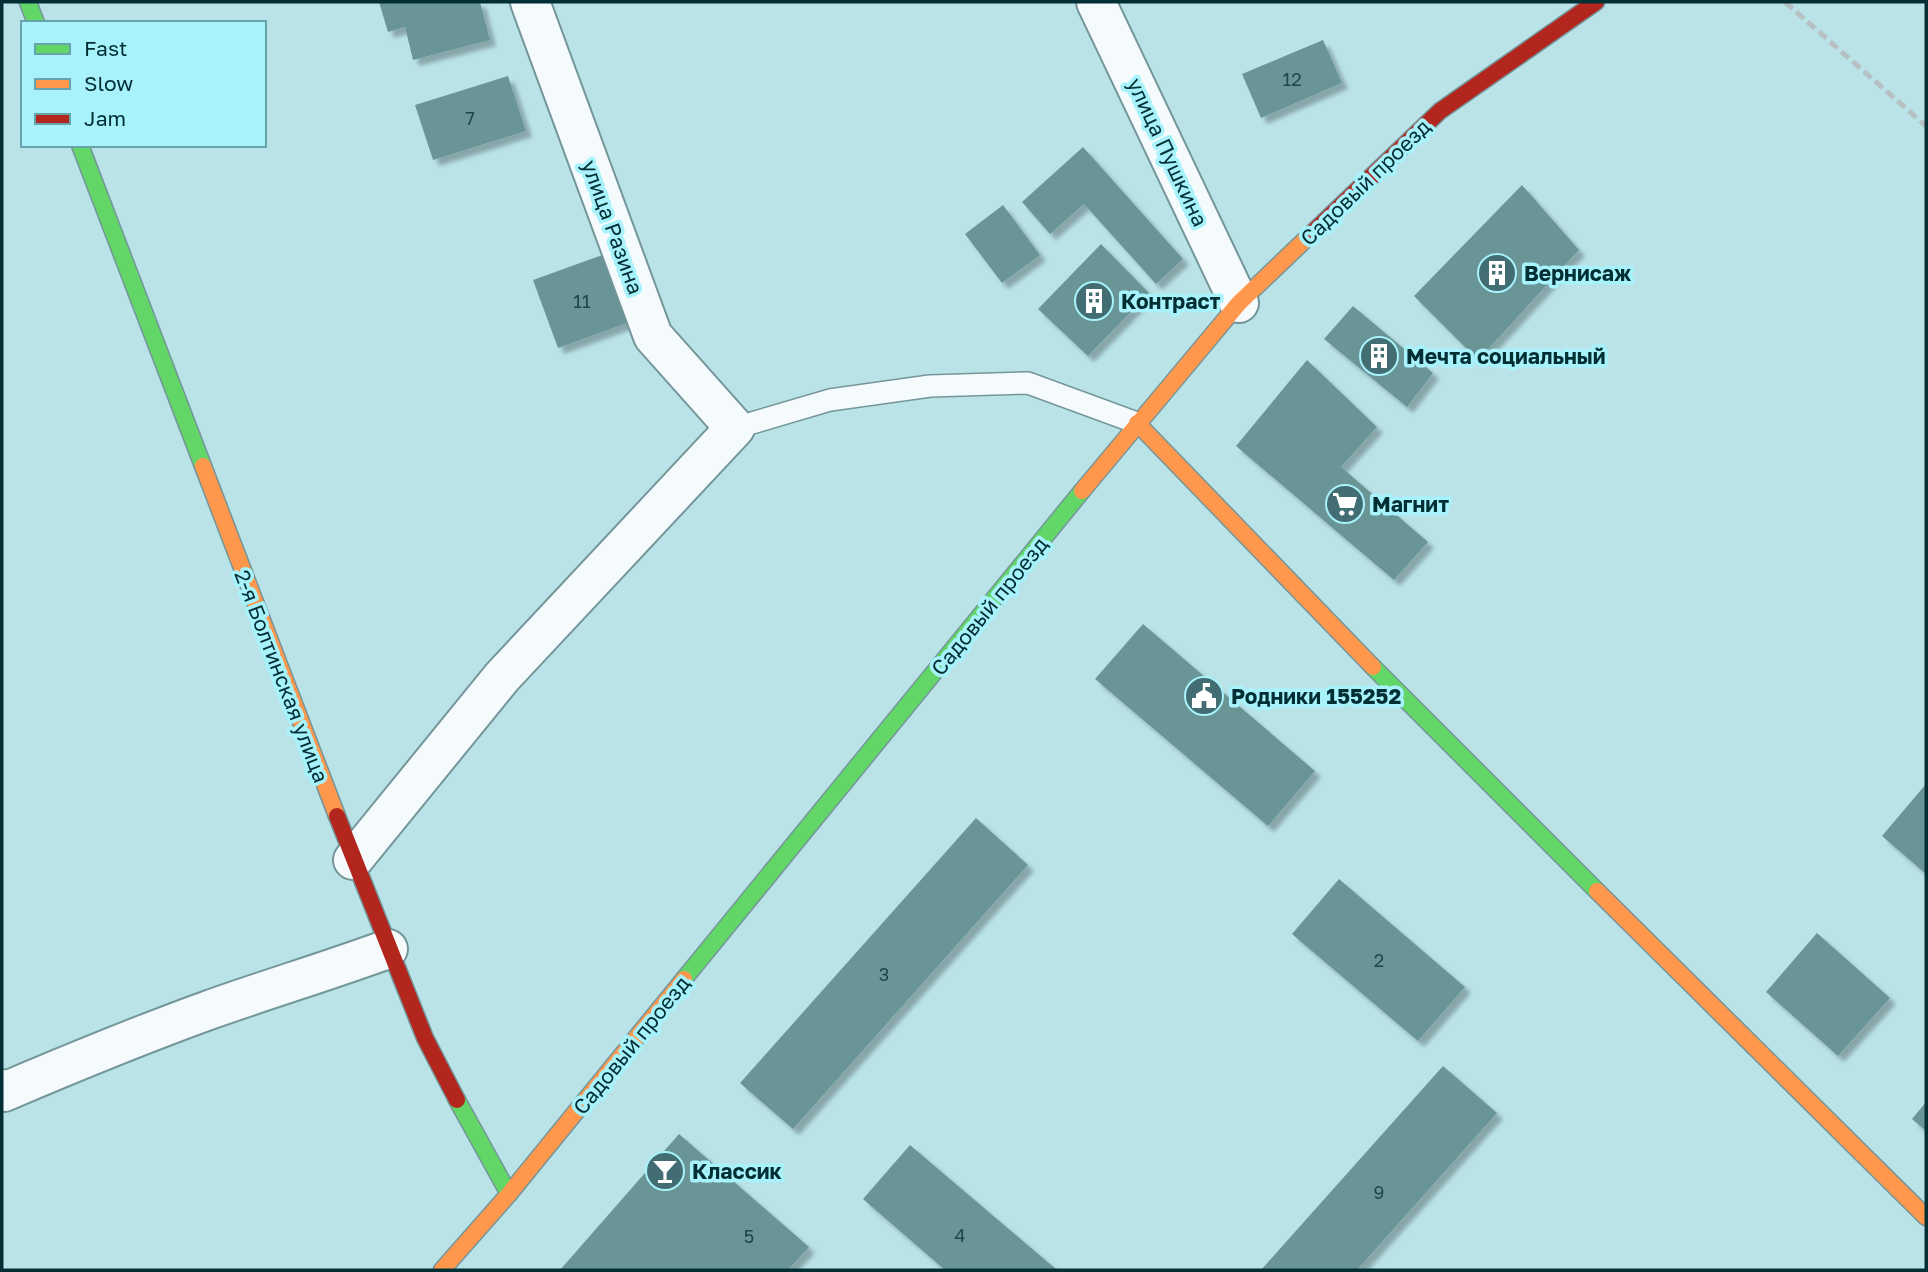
<svg xmlns="http://www.w3.org/2000/svg" width="1928" height="1272" font-family="'Golos Text',sans-serif">
  <style>
    .building { fill: #6b9596; filter: url(#shadow) }
    .lines { fill: none; stroke-linecap: round; stroke-linejoin: round }
    .lane-casing { stroke: #74969a; stroke-width: 24 }
    .street-casing { stroke: #74969a; stroke-width: 42 }
    .fast-casing { stroke: #74969a; stroke-width: 19 }
    .slow-casing { stroke: #74969a; stroke-width: 19 }
    .jam-casing { stroke: #74969a; stroke-width: 19 }
    .lane { stroke: #f5fbfc; stroke-width: 21 }
    .street { stroke: #f5fbfc; stroke-width: 38 }
    .fast { stroke: #63d668; stroke-width: 16 }
    .slow { stroke: #ff974d; stroke-width: 16 }
    .jam { stroke: #b3261e; stroke-width: 16 }
    .rail { stroke: #b5c1c3; stroke-width: 5; stroke-dasharray: 10 5; stroke-linecap: butt }
    .labels { text-anchor: middle; dominant-baseline: central; stroke-width: 7; stroke-linejoin: round; paint-order: stroke }
    .number-label { font-size: 18px; fill: #1c484c }
    .street-label { font-size: 21px; fill: #022f34; stroke: #a7f2fb }
    .poi-label { font-size: 21px; font-weight: bold; fill: #022f34; stroke: #a7f2fb; text-anchor: start }
  </style>
  <defs>
    <filter id="shadow"><feDropShadow dx="6" dy="6" stdDeviation="2" flood-color="#0004"/></filter>
  </defs>
  <rect width="100%" height="100%" fill="#bae3e8"/>
  <path class="building" d="M379,2H480L490,40L413,60L405,27L388,32Z
    M1323,40L1342,83L1261,118L1242,74Z
    M508,76L526,131L433,160L415,105Z
    M1083,147L1183,259L1156,284L1084,204L1050,234L1022,202Z
    M1522,185L1579,250L1478,360L1414,296Z
    M1003,205L1040,255L1002,283L965,234Z
    M1101,244L1149,293L1088,356L1038,309Z
    M605,254L630,322L558,348L533,280Z
    M1353,306L1433,373L1407,407L1324,339Z
    M1307,360L1377,427L1341,467L1428,542L1394,580L1236,446Z
    M1143,624L1315,771L1268,826L1095,679Z
    M1926,784V874L1882,836Z
    M976,818L1028,865L793,1129L740,1083Z
    M1339,879L1465,987L1418,1041L1292,934Z
    M1817,933L1890,998L1838,1056L1766,992Z
    M1443,1066L1497,1113L1357,1270H1261Z
    M1926,1102V1131L1912,1119Z
    M679,1134L809,1247L788,1270H560Z
    M910,1145L1057,1270H945L863,1199Z"/>
  <g class="lines">
    <defs>
      <path id="lane" d="M735,428L830,400L930,386L1028,383L1137,423"/>
      <path id="street" d="M1096,2L1239,303
        M353,860L502,677L735,428L653,336L530,2
        M2,1089L4,1092C72,1063 140,1035 209,1010C268,989 328,971 388,949"/>
      <path id="fast" d="M28,2L36,23
        M80,145L203,466
        M1373,667L1597,891
        M684,979L1082,491
        M457,1100L509,1194"/>
      <path id="slow" d="M1137,423L1373,667
        M203,466L337,816
        M1082,491L1239,303L1309,236
        M1597,891L1926,1217
        M442,1270L509,1194L684,979"/>
      <path id="jam" d="M1309,236L1440,111L1596,2
        M337,816L425,1038L457,1100"/>
    </defs>
    <use href="#lane" class="lane-casing"/>
    <use href="#street" class="street-casing"/>
    <use href="#fast" class="fast-casing"/>
    <use href="#slow" class="slow-casing"/>
    <use href="#jam" class="jam-casing"/>
    <use href="#lane" class="lane"/>
    <use href="#street" class="street"/>
    <use href="#fast" class="fast"/>
    <use href="#slow" class="slow"/>
    <use href="#jam" class="jam"/>
    <path class="rail" d="M1785,2L1926,126"/>
  </g>
  <defs>
    <symbol id="building-disc" viewBox="-11 -11 22 22"><circle r="9.5" fill="#426e73" stroke="#a7f2fb"/><path d="M-4-6H4V6H1V3H-1V6H-4ZM-2.5-4.3h1.7v1.8h-1.7ZM.8-4.3h1.7v1.8H.8ZM-2.5-1h1.7V.8h-1.7ZM.8-1h1.7V.8H.8Z" fill="#fff"/></symbol>
    <symbol id="supermarket-disc" viewBox="-11 -11 22 22"><circle r="9.5" fill="#426e73" stroke="#a7f2fb"/><path d="M-6-5.5h2.5l.6 2H6L4.5 2H-2.5L-4.4-4H-6ZM-1.5 3.2a1.3 1.3 0 1 0 .1 0ZM3 3.2a1.3 1.3 0 1 0 .1 0Z" fill="#fff"/></symbol>
    <symbol id="civic-disc" viewBox="-11 -11 22 22"><circle r="9.5" fill="#426e73" stroke="#a7f2fb"/><path d="M-.6-6.5H3V-4.5H.6V-3L4-1V1h2V6H-6V1h2V-1L-.6-3ZM-1.2 2.5V6h2.4V2.5Z" fill="#fff"/></symbol>
    <symbol id="bar-disc" viewBox="-11 -11 22 22"><circle r="9.5" fill="#426e73" stroke="#a7f2fb"/><path d="M-6-5H6L.8 .8V4.5H3.5V6h-7V4.5H-.8V.8Z" fill="#fff"/></symbol>
  </defs>
  <g fill-rule="evenodd">
    <use href="#building-disc" x="1475" y="251" width="44" height="44"/>
    <use href="#building-disc" x="1072" y="279" width="44" height="44"/>
    <use href="#building-disc" x="1357" y="334" width="44" height="44"/>
    <use href="#supermarket-disc" x="1323" y="482" width="44" height="44"/>
    <use href="#civic-disc" x="1182" y="674" width="44" height="44"/>
    <use href="#bar-disc" x="643" y="1149" width="44" height="44"/>
  </g>
  <g class="labels">
    <g class="number-label">
      <text x="1292" y="79">12</text>
      <text x="470" y="118">7</text>
      <text x="582" y="301">11</text>
      <text x="1379" y="960">2</text>
      <text x="884" y="974">3</text>
      <text x="1379" y="1192">9</text>
      <text x="960" y="1235">4</text>
      <text x="749" y="1236">5</text>
    </g>
    <g class="street-label">
      <text transform="translate(1168 152) rotate(65)">улица Пушкина</text>
      <text transform="translate(1365 182) rotate(-44)">Садовый проезд</text>
      <text transform="translate(613 227) rotate(70)">улица Разина</text>
      <text transform="translate(989 606) rotate(-51)">Садовый проезд</text>
      <text transform="translate(282 676) rotate(69)">2-я Болтинская улица</text>
      <text transform="translate(631 1045) rotate(-51)">Садовый проезд</text>
    </g>
    <g class="poi-label">
      <text x="1524" y="273">Вернисаж</text>
      <text x="1121" y="301">Контраст</text>
      <text x="1406" y="356">Мечта социальный</text>
      <text x="1372" y="504">Магнит</text>
      <text x="1231" y="696">Родники 155252</text>
      <text x="692" y="1171">Классик</text>
    </g>
  </g>
  <rect width="1928" height="1272" fill="none" stroke="#022f34" stroke-width="7"/>
  <rect x="21" y="21" width="245" height="126" fill="#a7f2fb" stroke="#65a4ab" stroke-width="2"/>
  <rect x="35" y="44" width="35" height="10" fill="#63d668" stroke="#65a4ab" stroke-width="2"/>
  <text x="84" y="56" font-size="21" fill="#022f34">Fast</text>
  <rect x="35" y="79" width="35" height="10" fill="#ff974d" stroke="#65a4ab" stroke-width="2"/>
  <text x="84" y="91" font-size="21" fill="#022f34">Slow</text>
  <rect x="35" y="114" width="35" height="10" fill="#b3261e" stroke="#65a4ab" stroke-width="2"/>
  <text x="84" y="126" font-size="21" fill="#022f34">Jam</text>
</svg>
